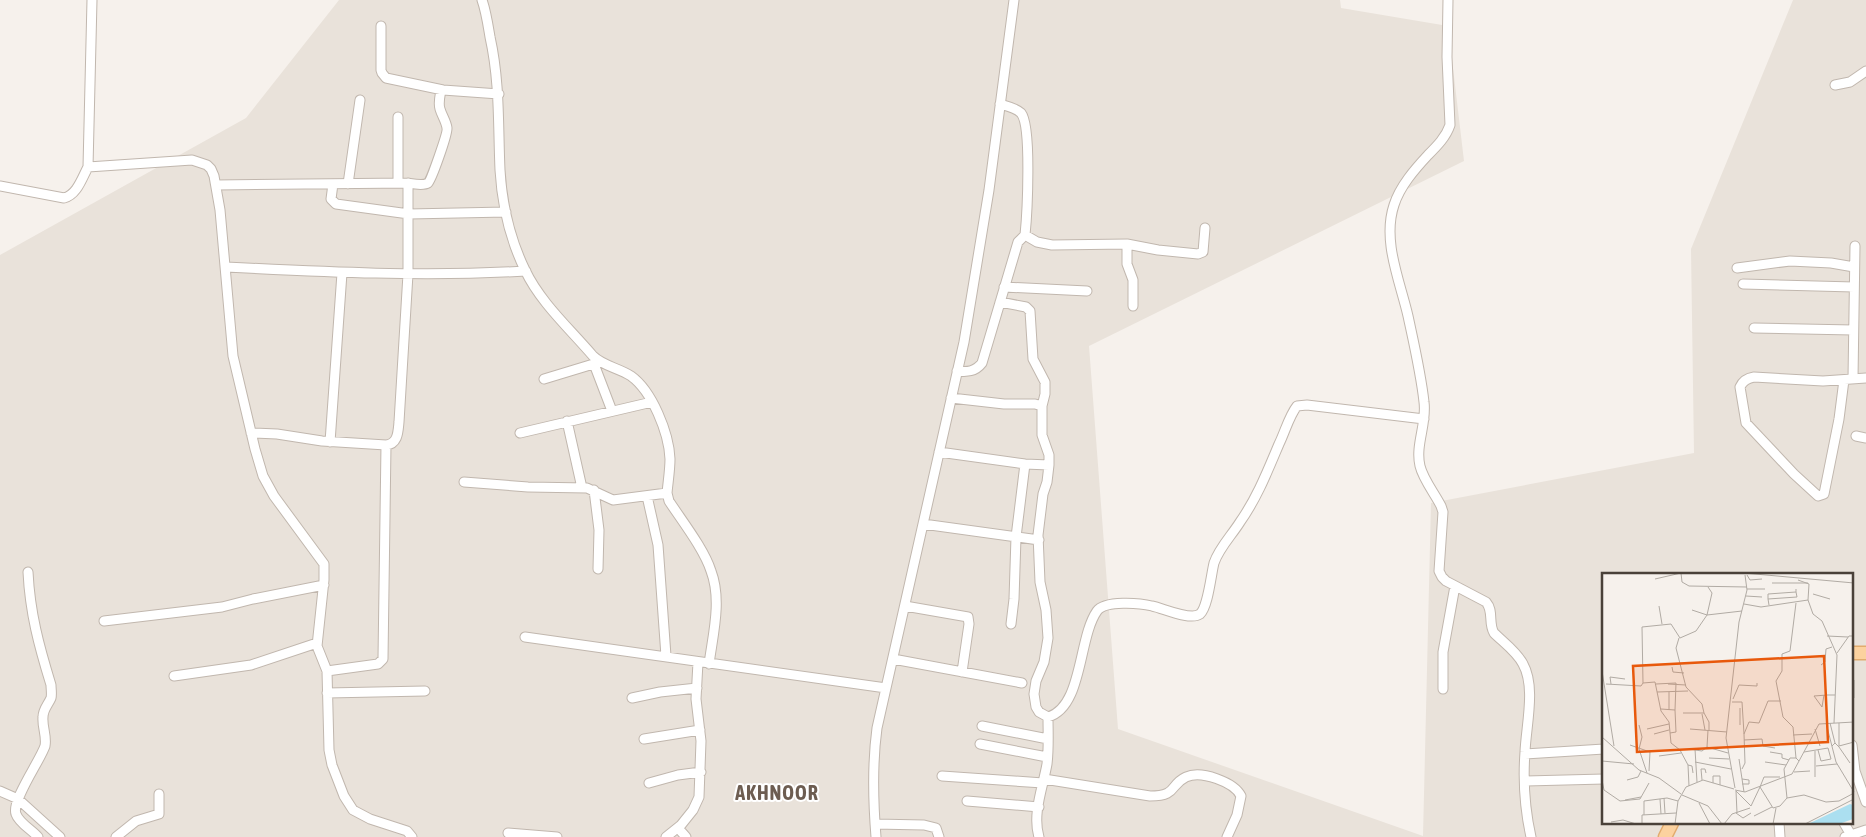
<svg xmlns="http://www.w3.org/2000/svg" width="1866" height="837" font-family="'Asap Condensed',sans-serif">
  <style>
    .residential { fill: #e9e2da; fill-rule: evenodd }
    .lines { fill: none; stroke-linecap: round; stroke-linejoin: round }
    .minor-casing { stroke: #c1b7ae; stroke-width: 11 }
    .primary-casing { stroke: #e2ac6e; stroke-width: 15 }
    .minor { stroke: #fff; stroke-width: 9 }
    .primary { stroke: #fcd29f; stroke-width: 12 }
    .labels { text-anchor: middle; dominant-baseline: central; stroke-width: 4; stroke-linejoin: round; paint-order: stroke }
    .district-label { font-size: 20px; font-weight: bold; letter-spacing: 1px; fill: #6d5d51; stroke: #fff }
    .inset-road { fill: none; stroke: #b1aba4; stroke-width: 1 }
    .view { fill: #e8590c; fill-opacity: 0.15; stroke: #e8590c; stroke-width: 2.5 }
    .inset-edge { fill: none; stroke: #4a4139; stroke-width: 2.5 }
  </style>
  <rect width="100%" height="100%" fill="#f6f1ec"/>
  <path class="residential" d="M339,0H1340L1341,8L1448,26L1464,161L1089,346L1118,729L1423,836L1431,503L1694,453L1691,249L1793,0H1866V837H0V255L246,118ZM1604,574H1852V823H1604Z"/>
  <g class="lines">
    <defs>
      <path id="minor" d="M92,0L88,167L192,160L207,165L211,169L214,176L220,210L233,356L255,449L263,476L274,496L324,564V580L317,646L327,671L329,750L332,765L344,796L353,810L370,819L407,831L412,837
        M482,0C486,11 488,25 490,37C500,82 498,125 500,170C502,204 510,239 525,270C540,302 570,329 593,356C603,366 619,368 631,376C652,391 669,433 670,459C670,470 668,482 667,493
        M1448,0L1447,57L1450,125C1446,137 1437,146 1428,155C1415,169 1400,186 1394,205C1382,241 1400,281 1408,316C1414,344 1421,374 1424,402C1427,424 1415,445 1420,466C1423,479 1435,494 1441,506L1443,512L1439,571L1442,577L1446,581L1486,602C1494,611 1488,623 1494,633C1503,642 1517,652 1523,664C1536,687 1526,726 1525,752C1523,779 1525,810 1531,837
        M381,26V70L382,73L386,78L443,90L499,94
        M1835,85L1850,82L1866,71
        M1000,104C1007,106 1016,108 1021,113C1032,126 1027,216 1025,235
        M398,183V117
        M408,183C414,184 423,186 428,183C431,181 448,133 447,128C446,121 442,116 440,109C438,103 440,96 441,90
        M333,184L331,199L336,204L409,214L506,212
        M348,184L360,100
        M216,185L408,183V274L399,422C398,432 398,444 386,445
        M0,186L64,198C77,195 82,178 88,167
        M1127,244V264L1133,280V306
        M226,267C326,272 426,277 526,271
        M1737,268L1790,261L1831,263L1854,267
        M1743,284L1854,287
        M1004,287L1087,291
        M1000,302L1026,307L1030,311L1033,359L1045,382V394L1042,406
        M1754,328L1853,330
        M594,364L612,411
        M957,371C967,372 975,372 982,363L1018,242L1025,235L1037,242L1052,245L1127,244L1158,250L1198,254L1203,252L1205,228
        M544,379L600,362
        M1853,379L1855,246
        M1844,380L1839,419L1824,494L1818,496L1794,474L1746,423L1740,387C1743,380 1748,378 1754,377L1823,381L1866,378
        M951,398L1004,404H1035L1042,406V435L1049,455V465L1047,482L1043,494L1038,535L1040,582L1046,610L1048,638L1044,662L1036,681L1034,694L1036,707L1039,712L1048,717C1083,707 1078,638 1097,611C1105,600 1140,603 1152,606C1163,608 1190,621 1200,614C1208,607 1211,575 1214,563C1219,548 1232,535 1240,522C1257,498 1268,470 1279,444C1285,432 1289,416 1297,406L1307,405L1424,419
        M567,421L582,488
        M251,433L277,434L322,441L386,445L383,659L378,664L327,671
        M520,433L652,402
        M1856,436L1866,438
        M330,442L342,273
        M939,452L1025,464L1049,465
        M464,482L528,487L587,488L613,500L667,493L669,501C682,521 704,549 711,571C722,600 713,634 709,664
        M594,490L599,530L598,569
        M647,496L658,545L666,656
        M923,524L1039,540
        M28,572C30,613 39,646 51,685C51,689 52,694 51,698C48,705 43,709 43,717C42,727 47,736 45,746C40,761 11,801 16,814C19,823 32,830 38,837
        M905,606L968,617L969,624L962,672
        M104,621L222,607L253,599L324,585
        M1011,624L1014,599L1016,537L1025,464
        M525,637C646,653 766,672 886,688
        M893,659L1022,683
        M174,676L251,665L317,643
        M1443,689V652L1455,586
        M327,693L425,691
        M632,698L660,692L697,688
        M982,726L1048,739
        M644,739L700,730
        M980,744L1047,757
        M1852,745L1855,771L1866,802
        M1525,754L1604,749
        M942,776L1043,783
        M1044,779L1150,796C1178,796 1169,785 1186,777C1201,770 1234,782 1241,796L1237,815L1227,837
        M1526,781L1604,779
        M649,783L678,775L701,772
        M0,791L18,799L60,837
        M967,801L1039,807
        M1779,823L1780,837
        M1844,823L1851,835
        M875,824L924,825L936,828L939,837
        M678,828L686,837
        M508,833L557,837
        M116,837L136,821L159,814V794
        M666,837L681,825L693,810L699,797L701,741L696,699L698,662
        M876,837C873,800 872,765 877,728L964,342L989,190L1014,0
        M1039,837C1032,814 1043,787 1047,764C1049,748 1048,733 1048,717
        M1845,837L1866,830"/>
      <path id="primary" d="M1852,653H1866
        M1665,837L1672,823"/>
    </defs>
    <use href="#minor" class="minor-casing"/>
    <use href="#primary" class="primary-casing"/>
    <use href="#minor" class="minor"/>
    <use href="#primary" class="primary"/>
  </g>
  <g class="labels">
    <g class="district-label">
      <text x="777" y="792">AKHNOOR</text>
    </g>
  </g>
  <g transform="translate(1602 573)">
    <rect width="251" height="251" fill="#f6f1ec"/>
    <path d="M248,231L251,232V246L237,251H206Z" fill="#abdff0"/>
    <path class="inset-road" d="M79,0L80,9L87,13L145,14M142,0L252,10M145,2L148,7L160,6M53,6L79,0M196,7L207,11L206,27L211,41L220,48L235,82L232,150M170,10H206M145,16H163M211,21L228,26M144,23L160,24M166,26V21L194,19V16M194,30L188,78L180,81V98L174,108L181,144L191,154L194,185L197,188M142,31L159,34L206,27M167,32L166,26L195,24L194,19M57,33L60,51M90,37L105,42L110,20L106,14M225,63L246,64M77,65L74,75L84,114L100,131L102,140M235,80L247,63H252M219,92L223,89L224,76L230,74M70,94L71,99L82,100M0,98L12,173M252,107V125M4,111L39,113L41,110M9,111L8,104L23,106M54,111L74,110L73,137M66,111L84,112M55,119L86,118M222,122L220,134L212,123L225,122H233M131,126L137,112L155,113V110M130,129H140L142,161L147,149L157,150L166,128H179M59,136L73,137L74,159L68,160M67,137V119M81,140H102L107,149V157M100,141L103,157M224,150L234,189L252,219M228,150L233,170M237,150V173M37,152L40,164L37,176L45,200M138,152V135M45,156L67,151M88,156L125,159M213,156L218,173M52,161L67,157M191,162L210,161M0,164L37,197L57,205L79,221M142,167L160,166L161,173L173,175M28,172L48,179L47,198M230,173L233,170L237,174L248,190M237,173L252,169M105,174L126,180M87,176L100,178L105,174L106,157M93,176L95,209M213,178V204M168,179L180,181V185L187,187M202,179L226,175L229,186L219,188L216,177M57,183L79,180M107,185L127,186M137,186L142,219M0,188L32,191M93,189L129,196M163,189L184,192M86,192L78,177L69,170L67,149L59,138L53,109L41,110L40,54L69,51L78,65L94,58L105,42L140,38M214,193L235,191M140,196L143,190L142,161M192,199L208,198M178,204H162L158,214L171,235L178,233L185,225L182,196L188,185H194M140,206L147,207V211H140M0,207L2,217L18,228L38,226L47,210M25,207L36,204L39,198M100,207L99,196H103L104,200M111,210V203H118V212M87,213L86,192L90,193L91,200M133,215L124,165L137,49L145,17L143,2M133,217L143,219L190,201L217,151L252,149M134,218L149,233L158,214M134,218L135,240M80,222L106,233L120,251M62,225L63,240M185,225L202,222L224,229L237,228L252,220M58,226L59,241M23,227L39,224M97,230L108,251M134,240L141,245L149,240M42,242V228L65,225L76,228M152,243L170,234M9,249L21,247L34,251M40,251V242L74,240M73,251L76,228L84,214L101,207L132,216M122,251L130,241L148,235M171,251L174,235M203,251L252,226"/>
    <path class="view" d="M222,83L226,169L35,179L31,93Z"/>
    <rect width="251" height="251" class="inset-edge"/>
  </g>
</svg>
